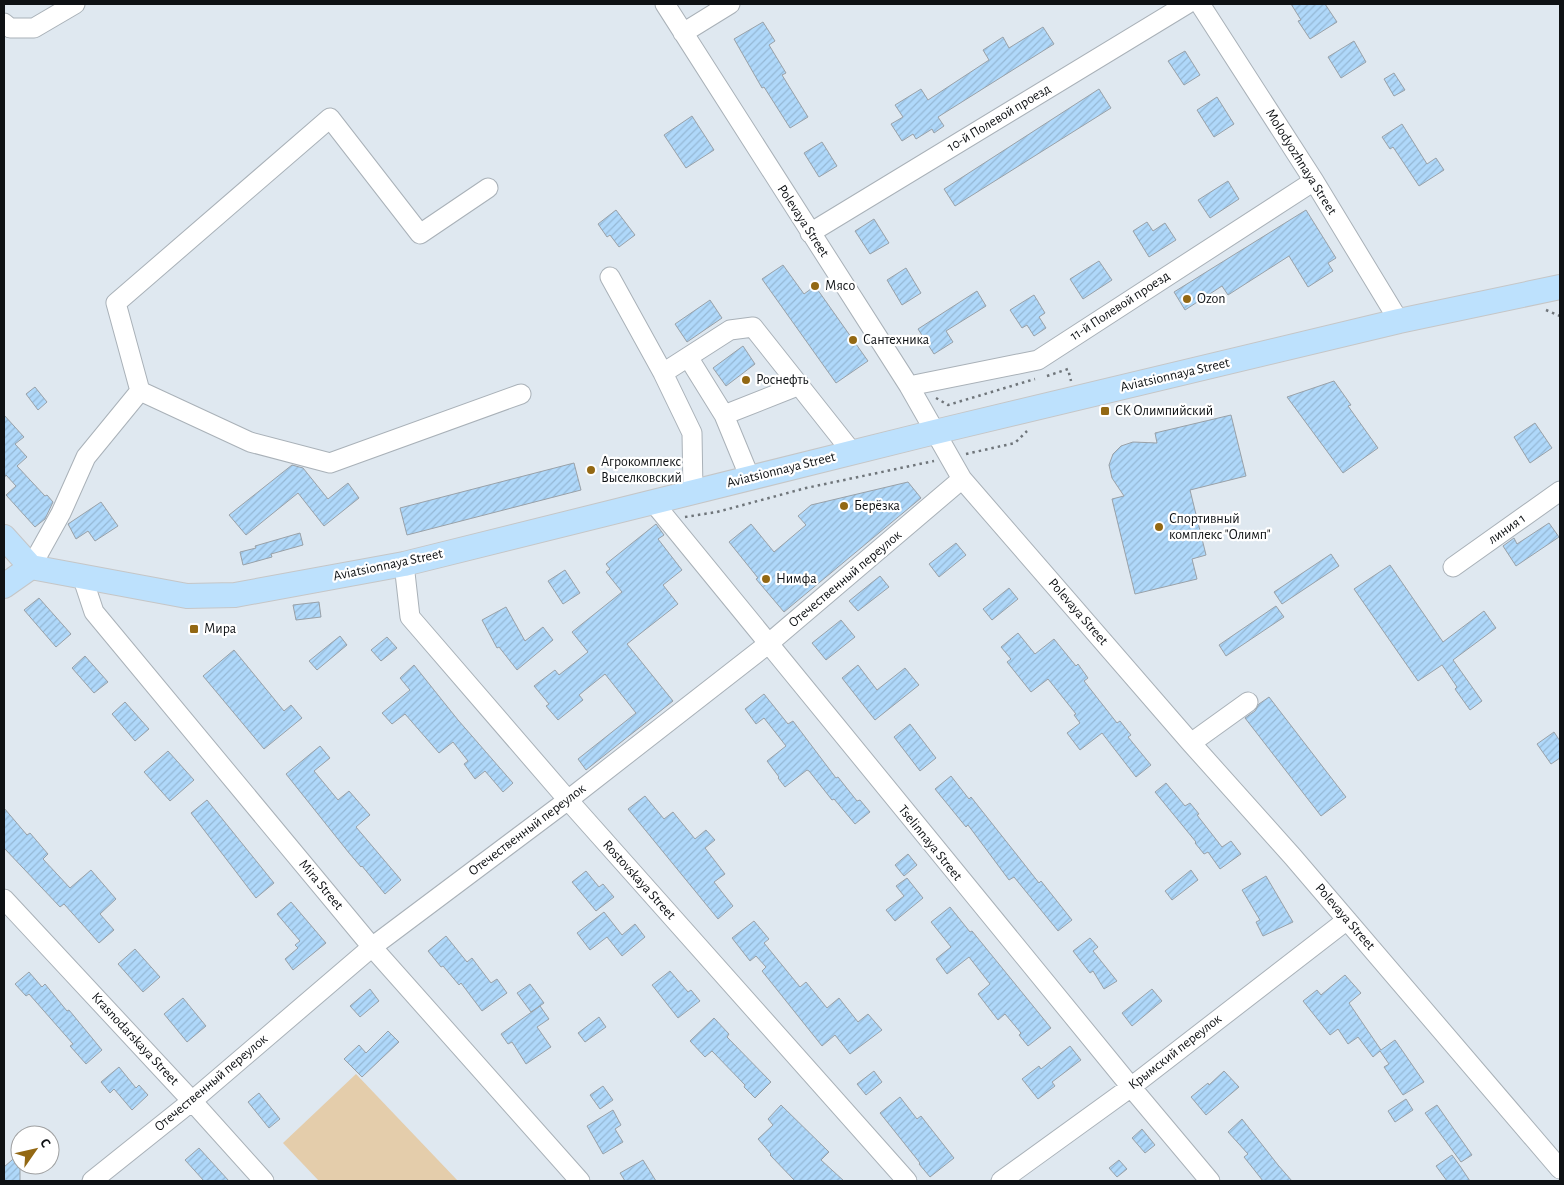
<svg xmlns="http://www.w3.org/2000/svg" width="1564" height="1185" font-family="'Alegreya Sans',sans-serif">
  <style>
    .grass { fill: #e4cdab }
    .building { fill: url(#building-hatch); stroke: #99a1a8 }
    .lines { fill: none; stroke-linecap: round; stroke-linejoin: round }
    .minor-casing { stroke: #a9b1b8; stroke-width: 21 }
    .major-casing { stroke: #c5c6c7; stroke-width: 26 }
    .path { stroke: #6f757a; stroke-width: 2.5; stroke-dasharray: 2.5 4; stroke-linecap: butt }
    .minor { stroke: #fff; stroke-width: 19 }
    .major { stroke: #bde1fd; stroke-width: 24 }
    .poi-dot { fill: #936813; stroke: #fff; stroke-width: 2 }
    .labels { text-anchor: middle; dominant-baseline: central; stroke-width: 4.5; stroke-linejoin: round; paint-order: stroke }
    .street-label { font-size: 14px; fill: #0e1114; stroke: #fff }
    .poi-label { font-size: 14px; fill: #0e1114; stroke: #fff; text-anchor: start }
  </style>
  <defs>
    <pattern id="building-hatch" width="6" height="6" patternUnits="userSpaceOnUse" patternTransform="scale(1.25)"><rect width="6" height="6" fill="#afd8fa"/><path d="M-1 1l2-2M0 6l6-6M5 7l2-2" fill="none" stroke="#95b8d5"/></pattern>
  </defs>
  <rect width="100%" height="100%" fill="#dfe8f0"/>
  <path class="grass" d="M356,1074L458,1181H319L283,1143Z"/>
  <path class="building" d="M1291,4H1325L1337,22L1310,39L1298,21L1301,20Z
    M763,22L775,41L769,45L786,73L782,75L808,117L790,128L764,87L762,88L734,39Z
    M1043,27L1054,44L938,117L944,126L934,133L932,129L916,139L913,134L902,141L891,124L903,117L895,105L921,89L928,100L989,60L983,50L1003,37L1009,48Z
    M1354,41L1366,62L1341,78L1328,57Z
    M1185,51L1200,75L1184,85L1168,61Z
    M1394,73L1405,90L1394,96L1384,79Z
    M1099,89L1111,108L955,206L944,189Z
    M1217,97L1234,124L1214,137L1197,110Z
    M692,116L714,150L686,168L664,135Z
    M1402,124L1427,164L1436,158L1444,170L1419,186L1393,147L1390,149L1382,137Z
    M822,142L837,166L819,177L804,153Z
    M1228,181L1239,199L1210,218L1198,200Z
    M616,210L635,235L619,247L610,235L607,237L598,224Z
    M1306,210L1336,258L1328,263L1333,271L1308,287L1289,256L1228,295L1222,286L1185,310L1174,292Z
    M874,219L889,243L870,254L855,231Z
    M1147,222L1153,231L1165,223L1176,240L1149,257L1133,231Z
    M1099,261L1112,280L1083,299L1070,279Z
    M783,265L804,294L815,286L868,361L836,383L762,279Z
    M906,268L921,293L902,305L887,280Z
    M977,291L986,306L946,331L953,342L934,354L918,329Z
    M1034,295L1045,313L1039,317L1046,328L1034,336L1027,325L1022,328L1010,310Z
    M710,300L722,318L687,342L675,324Z
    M743,346L755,364L726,386L713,368Z
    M1334,381L1351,405L1348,406L1378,448L1343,473L1287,397Z
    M35,387L47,402L38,410L26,394Z
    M4,415L24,437L15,444L27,457L17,466L45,496L47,495L53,502L45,519L35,527L6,495L16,486L6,475L4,478Z
    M1231,415L1246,476L1190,490L1206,555L1192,559L1197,579L1135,594L1112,499L1124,496L1112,478L1109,465L1113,454L1121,446L1133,442L1157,443L1155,433Z
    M1535,423L1552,448L1530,463L1514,437Z
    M574,463L581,490L407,535L400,508Z
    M292,465L303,468L328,499L348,483L359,498L324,526L298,493L246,535L229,515Z
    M908,482L921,498L784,612L756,579L758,578L729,542L751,524L774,552L806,525L798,516L811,505Z
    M101,502L118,526L95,541L88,531L76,539L68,524Z
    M1549,523L1559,537L1516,566L1503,546L1514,538L1517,544Z
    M656,524L664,535L658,539L682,570L663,585L678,604L627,644L673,701L586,770L578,759L636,713L605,674L579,695L583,700L558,720L546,706L549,704L534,686L555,670L559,675L588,652L572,632L622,592L606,572L610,569L606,564Z
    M300,533L303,545L271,554L272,557L243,565L240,552L256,548L255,546Z
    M956,543L966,555L939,577L929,564Z
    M1331,554L1339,566L1282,604L1274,592Z
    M1390,565L1443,642L1484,611L1496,628L1453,660L1482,701L1470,710L1455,689L1457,687L1442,665L1418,681L1354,589Z
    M565,570L580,593L563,604L548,581Z
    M880,576L889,587L858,611L849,601Z
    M1009,588L1018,599L992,620L983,609Z
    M39,598L71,634L56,647L24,610Z
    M319,602L321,617L296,620L293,605Z
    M1276,606L1284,617L1226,656L1219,645Z
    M506,607L525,641L543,627L553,640L517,670L499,647L497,648L482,620Z
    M841,620L855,637L826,660L812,643Z
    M1018,633L1035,654L1054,639L1076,666L1078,664L1088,678L1084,681L1117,723L1120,721L1131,735L1128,737L1151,765L1136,777L1102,733L1080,750L1067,733L1080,723L1074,715L1076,714L1048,679L1031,692L1007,662L1011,659L1001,647Z
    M340,636L347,645L317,670L309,661Z
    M387,637L397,648L381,661L371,650Z
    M234,650L284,711L291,705L302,718L264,749L203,676Z
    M85,656L108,682L94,693L72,668Z
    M414,665L458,720L513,783L503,792L485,771L475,779L464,764L468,761L453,742L439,753L405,714L392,724L382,713L410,690L400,678Z
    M858,665L877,690L905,668L919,685L875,720L842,678Z
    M764,694L788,724L793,721L836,778L838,777L857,801L860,800L870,812L855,824L834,799L832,800L809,771L807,770L785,787L778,778L779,777L767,761L786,746L764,718L756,724L745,709Z
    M1269,697L1346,797L1321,816L1245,718L1255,711L1259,704Z
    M125,702L149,729L135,741L112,714Z
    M910,724L936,758L920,771L894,737Z
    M1554,732L1560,741V758L1551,764L1537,744Z
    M320,746L330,758L314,771L338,800L349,791L370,815L356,827L401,880L385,894L362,866L361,867L349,853L286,774Z
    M168,751L194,780L170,801L144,772Z
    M951,776L969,799L971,797L1017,855L1039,883L1041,881L1072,920L1058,931L1014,877L1009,880L968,825L966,827L935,789Z
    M1166,783L1185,806L1190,803L1199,814L1197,815L1222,847L1231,841L1241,854L1220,869L1208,852L1204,854L1195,843L1196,842L1155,792Z
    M645,796L664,819L673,812L695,839L706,830L715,840L705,848L725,874L714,882L733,906L718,919L628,809Z
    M207,800L274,883L256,898L191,813Z
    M4,808L27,835L30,833L48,854L43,859L70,888L91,870L116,899L100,914L114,930L99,943L64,904L60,907L4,848Z
    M908,854L917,865L904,876L895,865Z
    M1191,870L1198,880L1172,900L1165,891Z
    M586,871L599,887L603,884L614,897L596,911L572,882Z
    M1266,876L1293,922L1263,936L1256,922L1260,920L1242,890Z
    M907,878L923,898L895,921L886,910L904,896L896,886Z
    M291,902L326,943L293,970L285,959L298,948L295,945L300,941L277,914Z
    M950,907L970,932L972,931L1051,1028L1028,1046L1019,1035L1021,1033L1005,1014L998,1020L978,994L990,984L969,957L947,974L936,959L951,947L931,922Z
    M604,912L622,935L635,924L645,937L622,956L607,937L590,950L577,933Z
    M754,921L769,939L764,943L800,987L806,982L827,1008L839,998L858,1022L868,1014L882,1030L850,1054L835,1035L822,1046L762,971L766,967L756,956L750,961L732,938Z
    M446,936L467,962L472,958L491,983L497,979L507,993L482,1011L461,983L459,985L443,966L441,967L428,951Z
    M1090,938L1098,947L1093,951L1117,981L1104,989L1093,971L1090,973L1073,951Z
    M135,949L160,977L143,992L118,964Z
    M670,971L688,992L691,990L700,1001L678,1018L652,985Z
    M29,972L42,987L45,984L67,1011L69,1010L102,1050L86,1064L70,1046L73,1044L29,994L26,996L15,984Z
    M1345,975L1361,993L1349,1003L1381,1050L1395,1040L1424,1082L1403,1095L1384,1067L1389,1064L1380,1051L1373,1057L1358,1037L1348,1044L1338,1029L1330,1035L1303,1001L1317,990L1321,995Z
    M530,984L544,1003L531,1012L517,993Z
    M370,989L379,1001L360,1017L350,1006Z
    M1152,989L1162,1001L1132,1026L1122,1013Z
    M183,998L206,1026L187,1042L164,1014Z
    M540,1006L549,1019L537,1027L551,1047L526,1064L512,1042L508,1044L501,1034Z
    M599,1017L606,1027L585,1042L578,1033Z
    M714,1018L729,1034L727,1037L771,1082L755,1098L744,1087L745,1085L712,1051L705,1057L690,1041Z
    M388,1031L399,1042L362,1077L344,1059L359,1045L366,1053Z
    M1070,1046L1081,1060L1052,1082L1055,1086L1038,1099L1022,1079L1039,1066L1041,1069Z
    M119,1067L136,1088L139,1085L148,1095L132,1110L114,1089L110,1093L101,1082Z
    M874,1071L882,1082L866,1095L857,1084Z
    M1224,1071L1239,1087L1206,1115L1191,1097L1208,1083L1209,1085Z
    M603,1086L613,1100L600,1109L590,1095Z
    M259,1093L280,1119L269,1128L248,1102Z
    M900,1097L917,1119L921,1116L954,1158L930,1177L919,1164L920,1163L880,1113Z
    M1406,1099L1413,1110L1395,1122L1388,1111Z
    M781,1105L829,1152L821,1160L844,1181H795L770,1155L771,1154L758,1139L773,1125L768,1119Z
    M1437,1105L1472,1155L1461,1162L1425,1113Z
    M613,1110L621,1125L615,1129L623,1142L603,1154L587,1126Z
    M1242,1119L1278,1165L1292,1181H1263L1244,1157L1248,1154L1228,1132Z
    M1142,1129L1155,1145L1145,1153L1132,1138Z
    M199,1148L229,1181H204L185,1160Z
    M20,1153V1181H4V1167Z
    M1452,1155L1460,1166L1470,1181H1447L1436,1166Z
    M643,1160L656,1181H625L620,1173Z
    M1119,1160L1127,1169L1117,1177L1109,1168Z"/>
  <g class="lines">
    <defs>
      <path id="minor" d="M665,4L909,386L962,479L1191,743L1293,857L1560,1169
        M1200,4L1314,181L1399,321
        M4,23L10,28H34L75,4
        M683,33L730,4
        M488,188L420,234L330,118L116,303L140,391L250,442L330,463L521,394
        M810,233L1187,4
        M610,277L663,373L692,433L693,491
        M688,357L724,415L750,478
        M663,373L730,330L753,327L852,452
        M909,386L1038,360L1314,181
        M724,415L800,385
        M653,502L1131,1087L1210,1181
        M404,564L410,617L568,800L907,1181
        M31,567L61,513L86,457L140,391
        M1453,567L1560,491
        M82,576L94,612L372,947L580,1181
        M1191,743L1248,702
        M4,899L192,1101L264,1181
        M92,1181L192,1101L372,947L568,800L768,644L962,479
        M1001,1181L1131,1087L1347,920"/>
      <path id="major" d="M4,537L31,567
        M4,586L31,567L187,596L235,595L404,564L935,432L1399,321L1560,287"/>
    </defs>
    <use href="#minor" class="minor-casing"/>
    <use href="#major" class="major-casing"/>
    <path class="path" d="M1546,310L1560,316
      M1047,376L1068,369L1071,381
      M936,398L948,405L1035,379
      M966,454L1015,443L1027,431
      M685,517L717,512L806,488L934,461"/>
    <use href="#minor" class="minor"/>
    <use href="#major" class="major"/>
  </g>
  <g class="poi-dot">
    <circle cx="815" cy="286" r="5"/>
    <circle cx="1187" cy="299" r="5"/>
    <circle cx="853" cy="340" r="5"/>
    <circle cx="746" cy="380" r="5"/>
    <rect x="1100" y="406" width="10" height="10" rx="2.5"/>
    <circle cx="591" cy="470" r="5"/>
    <circle cx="844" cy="506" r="5"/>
    <circle cx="1159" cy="527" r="5"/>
    <circle cx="766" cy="579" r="5"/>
    <rect x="189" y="624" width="10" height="10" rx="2.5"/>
  </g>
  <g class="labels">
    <g class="street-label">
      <text transform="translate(999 118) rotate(-31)">10-й Полевой проезд</text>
      <text transform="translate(1301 162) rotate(58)">Molodyozhnaya Street</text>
      <text transform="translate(803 221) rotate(57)">Polevaya Street</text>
      <text transform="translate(1120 306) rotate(-33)">11-й Полевой проезд</text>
      <text transform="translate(1175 375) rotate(-13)">Aviatsionnaya Street</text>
      <text transform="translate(781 470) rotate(-14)">Aviatsionnaya Street</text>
      <text transform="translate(1507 529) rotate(-35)">линия 1</text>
      <text transform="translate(388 565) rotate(-12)">Aviatsionnaya Street</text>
      <text transform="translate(845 579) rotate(-40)">Отечественный переулок</text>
      <text transform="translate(1078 612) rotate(49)">Polevaya Street</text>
      <text transform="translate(527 830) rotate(-37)">Отечественный переулок</text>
      <text transform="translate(930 843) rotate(51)">Tselinnaya Street</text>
      <text transform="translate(639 880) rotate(48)">Rostovskaya Street</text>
      <text transform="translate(321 885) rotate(50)">Mira Street</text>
      <text transform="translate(1345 917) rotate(49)">Polevaya Street</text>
      <text transform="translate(135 1039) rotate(47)">Krasnodarskaya Street</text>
      <text transform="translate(1175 1052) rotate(-38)">Крымский переулок</text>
      <text transform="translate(211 1083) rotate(-40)">Отечественный переулок</text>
    </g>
    <g class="poi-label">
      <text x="825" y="286">Мясо</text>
      <text x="1197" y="299">Ozon</text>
      <text x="863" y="340">Сантехника</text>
      <text x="756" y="380">Роснефть</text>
      <text x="1115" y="411">СК Олимпийский</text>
      <text x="601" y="462">Агрокомплекс<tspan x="601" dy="16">Выселковский</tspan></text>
      <text x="854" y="506">Берёзка</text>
      <text x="1169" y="519">Спортивный<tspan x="1169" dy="16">комплекс "Олимп"</tspan></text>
      <text x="776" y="579">Нимфа</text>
      <text x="204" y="629">Мира</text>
    </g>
  </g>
  <rect width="1564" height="1185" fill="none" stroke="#0e1114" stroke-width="10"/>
  <g transform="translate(35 1150) rotate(56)"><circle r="24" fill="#ffffff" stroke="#9fa0a1"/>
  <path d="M0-4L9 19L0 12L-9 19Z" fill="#936813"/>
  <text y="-8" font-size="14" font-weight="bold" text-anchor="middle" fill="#0e1114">С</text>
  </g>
</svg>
